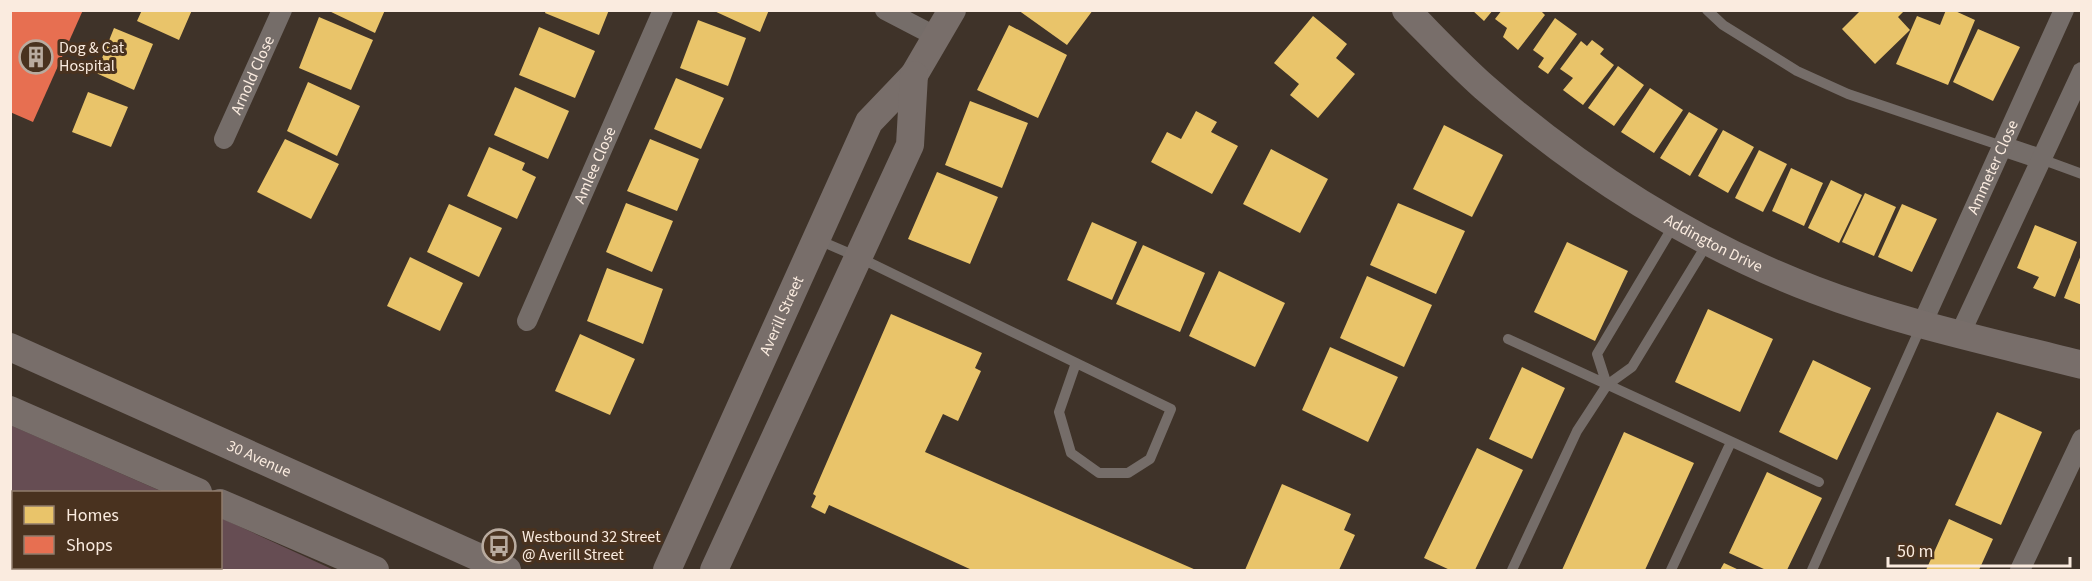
<svg xmlns="http://www.w3.org/2000/svg" width="2092" height="581" font-family="'Source Sans 3',sans-serif">
  <style>
    .green { fill: #664d53 }
    .homes { fill: #e9c46a }
    .shops { fill: #e76f51 }
    .lines { fill: none; stroke-linecap: round; stroke-linejoin: round }
    .lane { stroke: #756d69; stroke-width: 10 }
    .street { stroke: #756d69; stroke-width: 20 }
    .secondary { stroke: #786e6a; stroke-width: 28 }
    .labels { text-anchor: middle; dominant-baseline: central; stroke-width: 6; stroke-linejoin: round; paint-order: stroke }
    .poi-label { font-size: 16px; fill: #faebdf; stroke: #49321f; text-anchor: start }
    .street-label { font-size: 16px; fill: #faebdf; stroke: #49321f }
  </style>
  <rect width="100%" height="100%" fill="#3f3329"/>
  <path class="green" d="M10,425L163,492H14V568H220L221,518L334,570H11Z"/>
  <path class="homes" d="M142,10H192L179,40L137,21Z
    M327,10H385L375,33Z
    M546,10H609L599,35L545,13Z
    M712,10H769L760,32Z
    M1018,10H1093L1067,45Z
    M1472,10H1493L1484,21Z
    M1502,10H1540L1545,15L1518,50L1503,37L1507,28L1495,19Z
    M1861,10H1905L1898,17L1910,30L1875,64L1842,29Z
    M1946,10H1953L1975,20L1948,85L1896,64L1917,16L1940,25Z
    M1313,16L1347,44L1336,58L1355,74L1318,118L1290,95L1299,84L1274,63Z
    M319,17L373,40L351,90L299,68Z
    M1555,18L1577,34L1548,74L1538,67L1544,58L1533,50Z
    M698,20L746,38L728,86L680,68Z
    M1009,25L1067,55L1038,118L977,90Z
    M539,27L595,51L575,98L519,75Z
    M114,28L153,44L134,90L96,73Z
    M1978,29L2020,47L1993,101L1953,82Z
    M1592,40L1604,49L1600,54L1614,65L1583,105L1563,90L1573,78L1560,69L1581,41L1587,46Z
    M1618,66L1644,85L1614,126L1588,108Z
    M676,78L724,98L701,149L654,129Z
    M308,82L360,106L337,156L287,131Z
    M515,87L569,111L548,159L494,135Z
    M1650,88L1683,110L1654,153L1621,132Z
    M88,92L128,107L111,147L72,132Z
    M970,101L1028,123L1002,188L945,165Z
    M1196,111L1217,122L1211,132L1238,146L1212,194L1151,162L1167,132L1181,139Z
    M1689,112L1718,129L1690,176L1660,158Z
    M1444,125L1503,155L1472,217L1413,189Z
    M1723,130L1754,147L1728,193L1698,176Z
    M285,139L339,164L311,219L257,192Z
    M650,139L699,159L677,211L627,191Z
    M489,147L525,163L522,170L536,177L517,219L467,196Z
    M1271,149L1328,179L1300,233L1243,204Z
    M1759,150L1787,164L1763,212L1735,198Z
    M1791,168L1823,183L1804,226L1772,211Z
    M937,172L998,197L970,264L908,239Z
    M1831,180L1862,195L1839,243L1808,228Z
    M1865,193L1896,207L1874,256L1842,242Z
    M626,203L673,221L652,272L606,252Z
    M1398,203L1465,231L1436,294L1370,265Z
    M449,204L502,228L479,277L427,252Z
    M1902,204L1937,219L1912,272L1878,257Z
    M1092,222L1137,242L1112,300L1067,280Z
    M2035,225L2077,242L2055,297L2033,288L2039,277L2017,268Z
    M1567,242L1628,271L1595,341L1534,312Z
    M1143,245L1205,273L1180,332L1116,304Z
    M2081,255H2082V305L2064,298Z
    M410,257L463,283L440,331L387,306Z
    M607,268L663,289L643,344L587,321Z
    M1219,271L1285,303L1255,367L1189,336Z
    M1367,276L1432,305L1404,367L1340,338Z
    M1708,309L1773,339L1740,412L1675,382Z
    M891,314L982,353L975,368L981,371L958,421L943,414L925,452L1196,570H972L829,505L825,514L811,507L816,496L813,494Z
    M580,334L635,359L610,415L555,391Z
    M1330,347L1398,377L1368,442L1302,410Z
    M1813,360L1871,388L1837,460L1779,432Z
    M1522,367L1565,388L1532,459L1489,439Z
    M1997,412L2042,432L2001,525L1955,505Z
    M1624,432L1694,463L1645,570H1562Z
    M1477,448L1523,470L1475,570H1450L1424,558Z
    M1767,472L1822,498L1787,570H1766L1729,553Z
    M1282,484L1351,514L1344,530L1355,535L1339,570H1245Z
    M1949,519L1993,539L1979,570H1926Z
    M1724,563L1739,570H1720Z"/>
  <path class="shops" d="M10,10H83L33,122L10,112Z"/>
  <g class="lines">
    <path class="lane" d="M1707,10L1723,25L1797,71L1848,94L2002,146
      M2041,159L2082,174
      M816,239L858,257L1171,409L1150,459L1128,473H1099L1071,453L1059,412L1076,363
      M1508,339L1819,482
      M1607,385L1597,354L1675,223
      M1512,570L1577,431L1607,385L1632,367L1707,244
      M1671,570L1731,442
      M1812,570L1922,324"/>
    <g class="street">
      <path d="M885,10L935,36"/>
      <path id="s1" d="M224,139L282,10"/>
      <path d="M2002,146L2041,159"/>
      <path id="s2" d="M527,321L663,10"/>
      <path id="s3" d="M1922,324L2064,10"/>
      <path d="M1960,334L2082,72"/>
      <path d="M2020,570L2082,439"/>
    </g>
    <g class="secondary">
      <path id="s4" d="M1406,10C1432,36 1457,63 1484,87C1581,172 1694,244 1815,290C1901,323 1992,342 2082,365"/>
      <path id="s5" d="M10,347L507,570"/>
      <path d="M10,410L198,492"/>
      <path d="M220,503L375,570"/>
      <path id="s6" d="M667,570L869,122L914,75L952,10"/>
      <path d="M714,570L910,145L914,75"/>
    </g>
  </g>
  <defs>
    <symbol id="building-ring" viewBox="-11 -11 22 22"><circle r="9.5" fill="#49321f" stroke="#b9ab9f" stroke-width="1.5"/><path d="M-4-6H4V6H1V3H-1V6H-4ZM-2.5-4.3h1.7v1.8h-1.7ZM.8-4.3h1.7v1.8H.8ZM-2.5-1h1.7V.8h-1.7ZM.8-1h1.7V.8H.8Z" fill="#b9ab9f"/></symbol>
    <symbol id="bus-ring" viewBox="-11 -11 22 22"><circle r="9.5" fill="#49321f" stroke="#b9ab9f" stroke-width="1.5"/><path d="M-5-6H5V4H4V6H2V4H-2V6H-4V4H-5ZM-3.5-4V0h7V-4ZM-3.5 1.2v1.5H-2V1.2ZM2 1.2v1.5H3.5V1.2Z" fill="#b9ab9f"/></symbol>
  </defs>
  <g fill-rule="evenodd">
    <use href="#building-ring" x="17" y="38" width="38" height="38"/>
    <use href="#bus-ring" x="480" y="527" width="38" height="38"/>
  </g>
  <g class="labels">
    <g class="poi-label">
      <text x="59" y="48">Dog &amp; Cat<tspan x="59" dy="18">Hospital</tspan></text>
      <text x="522" y="537">Westbound 32 Street<tspan x="522" dy="18">@ Averill Street</tspan></text>
    </g>
    <g class="street-label">
      <text stroke="none"><textPath href="#s1" startOffset="70">Arnold Close</textPath></text>
      <text stroke="none"><textPath href="#s2" startOffset="170">Amlee Close</textPath></text>
      <text stroke="none"><textPath href="#s3" startOffset="172">Ammeter Close</textPath></text>
      <text stroke="none"><textPath href="#s4" startOffset="388">Addington Drive</textPath></text>
      <text stroke="none"><textPath href="#s6" startOffset="279">Averill Street</textPath></text>
      <text stroke="none"><textPath href="#s5" startOffset="273">30 Avenue</textPath></text>
    </g>
  </g>
  <rect width="2092" height="581" fill="none" stroke="#faebdf" stroke-width="24"/>
  <rect x="12" y="491" width="210" height="78" fill="#49321f" stroke="#907c6c" stroke-width="1.5"/>
  <rect x="24" y="506" width="30" height="18" fill="#e9c46a" stroke="#907c6c" stroke-width="1.5"/>
  <text x="66" y="521" font-size="18" fill="#faebdf">Homes</text>
  <rect x="24" y="536" width="30" height="18" fill="#e76f51" stroke="#907c6c" stroke-width="1.5"/>
  <text x="66" y="551" font-size="18" fill="#faebdf">Shops</text>
  <path d="M1888 557v9h182v-9" fill="none" stroke="#faebdf" stroke-width="3"/>
  <text x="1897" y="557" font-size="18" fill="#faebdf" stroke="#49321f" stroke-width="4.5" paint-order="stroke">50 m</text>
</svg>
